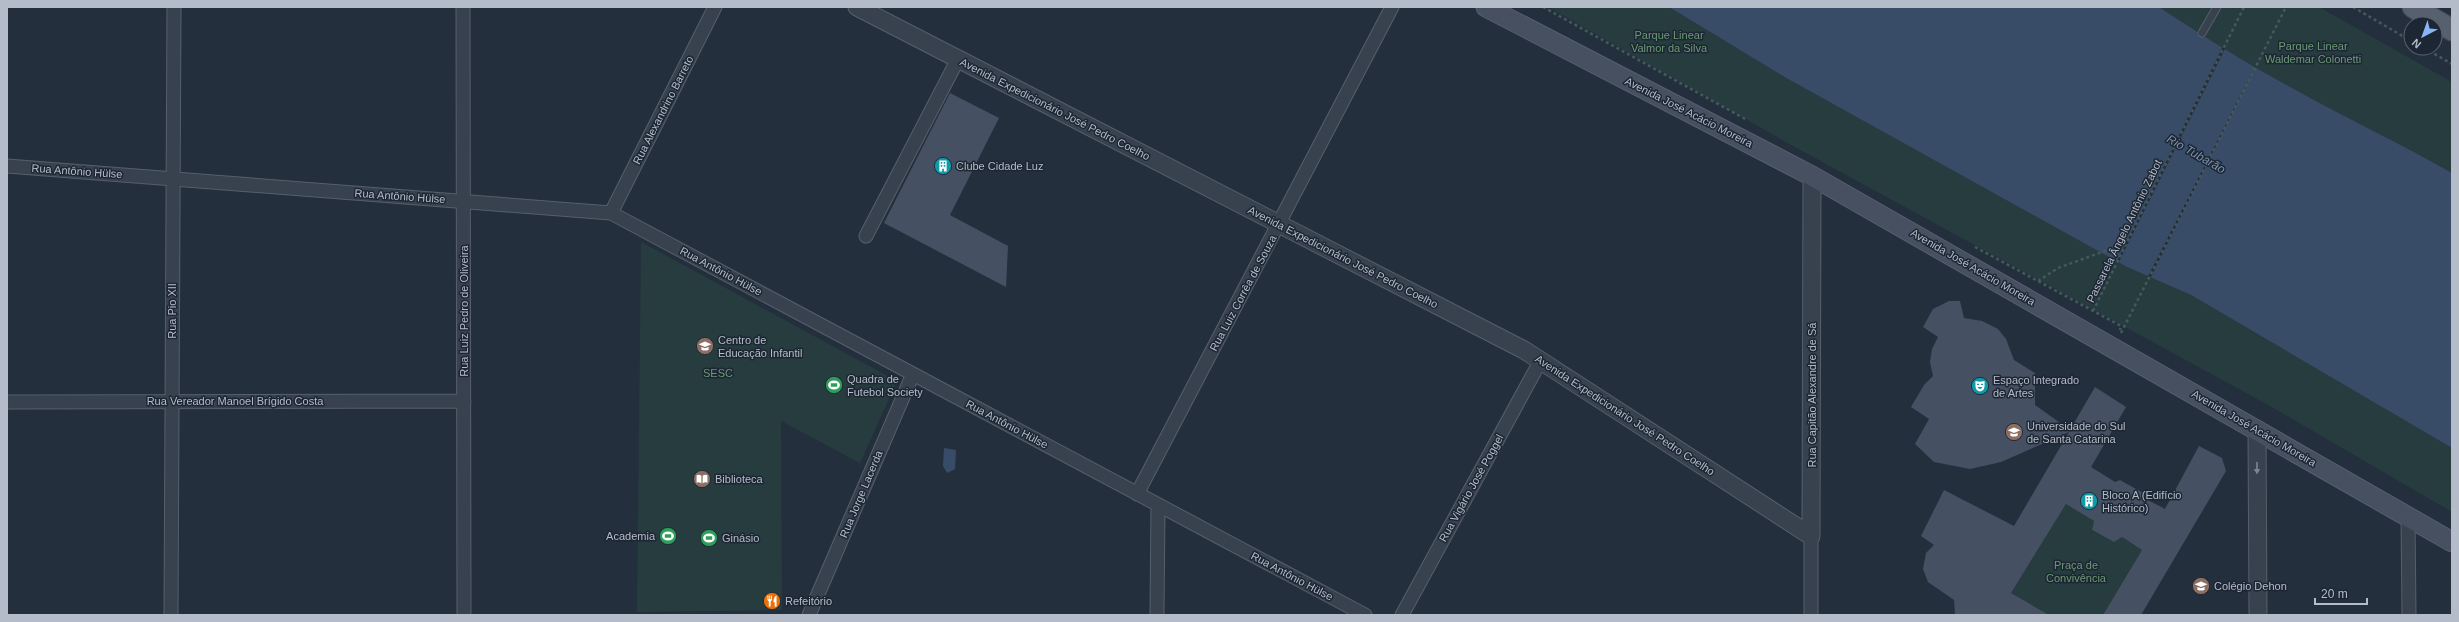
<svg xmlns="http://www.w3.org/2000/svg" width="2459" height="622" font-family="Helvetica,sans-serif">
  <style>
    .green { fill: #263c3f }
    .water { fill: #394c67 }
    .pier { fill: #242f3e }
    .building { fill: #455162 }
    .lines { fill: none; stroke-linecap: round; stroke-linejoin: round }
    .service-casing { stroke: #565f6c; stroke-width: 9 }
    .minor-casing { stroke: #565f6c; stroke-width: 15 }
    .tertiary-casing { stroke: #565f6c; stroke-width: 19 }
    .secondary-casing { stroke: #565f6c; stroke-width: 21 }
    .primary-casing { stroke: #414a57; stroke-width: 23 }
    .path { stroke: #44595c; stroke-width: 2.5; stroke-dasharray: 3 3; stroke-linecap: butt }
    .service { stroke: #38414e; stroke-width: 7 }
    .minor { stroke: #38414e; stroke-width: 13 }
    .tertiary { stroke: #38414e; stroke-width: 17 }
    .secondary { stroke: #465061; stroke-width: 19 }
    .primary { stroke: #56606e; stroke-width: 21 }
    .oneway { fill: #7c8592 }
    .labels { text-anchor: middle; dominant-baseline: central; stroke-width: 3; stroke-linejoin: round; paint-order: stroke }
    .park-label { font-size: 11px; fill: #6b9a76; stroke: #1d2633 }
    .street-label { font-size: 11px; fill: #b4bcc9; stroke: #1d2633 }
    .poi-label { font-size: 11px; fill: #b4bcc9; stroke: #1d2633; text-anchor: start }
    .water-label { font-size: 12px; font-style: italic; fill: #7c92b1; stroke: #1d2633 }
  </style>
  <rect width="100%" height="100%" fill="#242f3e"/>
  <path class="green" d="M1548,7H1669L1788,79L2127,267L2191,295L2452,448V512L2270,406L1793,146Z
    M2159,7H2319L2452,82V173C2400,143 2346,118 2294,89C2247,64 2203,36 2159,7Z
    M641,242L897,381L860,463L781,421L782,610L637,612Z
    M2066,504L2094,521L2092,531L2114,542L2122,537L2142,550L2103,615H2049L2011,593Z"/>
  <path class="water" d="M1669,7H2159C2203,36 2247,64 2294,89C2346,118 2400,143 2452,173V448L2191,295L2127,267L1788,79Z
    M944,448L956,450L955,469L947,473L943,466Z"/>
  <path class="pier" d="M2223,46L2226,47L2118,264L2116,263Z
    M2256,65L2150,279L2147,278Z"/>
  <path class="building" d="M950,93L999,118L950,215L1008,246L1006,287L884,223Z
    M1949,301H1960L1964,318L1982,321L1998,329L2006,339L2014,360L2035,373V405L2070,430L2095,387L2126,407L2091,467L2115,482L2120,480L2145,494L2146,499L2165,509L2199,446L2222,458L2226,471L2141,615H2103L2142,550L2122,537L2114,542L2092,530L2094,521L2066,504L2011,593L2049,615H1955L1954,600L1928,582L1923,569L1926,553L1934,545L1921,536L1944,490L2014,526L2069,432L2001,462L1970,469L1934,462L1915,444L1929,419L1911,407L1924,385L1933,376L1930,362L1932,349L1938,337L1923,327L1933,309Z"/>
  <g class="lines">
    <defs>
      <path id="service" d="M2202,33L2217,7"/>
      <path id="minor" d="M463,7L464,615
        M7,166L611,213L1365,615
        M611,213L715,7
        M866,236L958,59
        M7,402L464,401
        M1137,494L1392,7
        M2408,516L2409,615
        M171,615L174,7
        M809,615L913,374
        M1157,615L1158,505
        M1402,615L1541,360
        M1811,615V536"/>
      <path id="tertiary" d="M857,7L1524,350L1811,536
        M2257,429L2258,615
        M1811,536L1812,176"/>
      <path id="secondary" d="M1486,7L1812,176L2452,542"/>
      <path id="primary" d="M2413,7L2452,30"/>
    </defs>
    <use href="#service" class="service-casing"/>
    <use href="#minor" class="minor-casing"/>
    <use href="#tertiary" class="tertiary-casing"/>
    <use href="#secondary" class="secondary-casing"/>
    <use href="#primary" class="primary-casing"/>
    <path class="path" d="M1543,7L1747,120
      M2353,7L2411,41
      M2424,48L2452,64
      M1975,247L2121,326L2120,330
      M2038,281L2058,268L2116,247
      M2093,311L2244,7
      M2121,333L2286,7"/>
    <use href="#service" class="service"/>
    <use href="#minor" class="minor"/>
    <use href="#tertiary" class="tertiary"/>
    <use href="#secondary" class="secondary"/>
    <use href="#primary" class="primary"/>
  </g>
  <defs><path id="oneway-solid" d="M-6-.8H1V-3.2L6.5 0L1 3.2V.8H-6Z"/></defs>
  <use class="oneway" href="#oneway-solid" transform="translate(2257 468) rotate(90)"/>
  <defs>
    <symbol id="building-disc" viewBox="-11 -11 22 22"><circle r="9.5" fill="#0f9aa8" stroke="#1d2633"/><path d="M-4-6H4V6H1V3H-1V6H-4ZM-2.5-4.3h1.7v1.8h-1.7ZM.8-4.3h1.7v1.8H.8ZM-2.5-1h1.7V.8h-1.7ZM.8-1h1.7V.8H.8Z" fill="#fff"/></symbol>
    <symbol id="school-disc" viewBox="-11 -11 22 22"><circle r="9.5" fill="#8d6e63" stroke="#1d2633"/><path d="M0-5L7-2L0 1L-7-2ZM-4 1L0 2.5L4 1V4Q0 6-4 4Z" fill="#fff"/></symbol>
    <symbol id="stadium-disc" viewBox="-11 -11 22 22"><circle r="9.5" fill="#2e9e5b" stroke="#1d2633"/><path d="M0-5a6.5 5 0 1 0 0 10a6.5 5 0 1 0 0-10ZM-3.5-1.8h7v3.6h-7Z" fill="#fff"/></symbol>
    <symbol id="theatre-disc" viewBox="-11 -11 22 22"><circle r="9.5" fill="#0f9aa8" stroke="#1d2633"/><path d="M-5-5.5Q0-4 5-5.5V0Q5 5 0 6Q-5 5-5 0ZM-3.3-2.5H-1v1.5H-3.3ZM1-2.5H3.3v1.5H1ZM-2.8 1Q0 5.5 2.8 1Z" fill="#fff"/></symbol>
    <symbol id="university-disc" viewBox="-11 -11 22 22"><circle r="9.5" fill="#8d6e63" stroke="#1d2633"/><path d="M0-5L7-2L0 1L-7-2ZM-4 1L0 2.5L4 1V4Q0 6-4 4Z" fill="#fff"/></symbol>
    <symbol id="library-disc" viewBox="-11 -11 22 22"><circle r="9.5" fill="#8d6e63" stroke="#1d2633"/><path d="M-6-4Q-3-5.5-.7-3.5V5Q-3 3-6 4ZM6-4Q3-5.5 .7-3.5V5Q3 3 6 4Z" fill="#fff"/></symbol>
    <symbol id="restaurant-disc" viewBox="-11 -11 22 22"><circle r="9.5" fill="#e8710a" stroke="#1d2633"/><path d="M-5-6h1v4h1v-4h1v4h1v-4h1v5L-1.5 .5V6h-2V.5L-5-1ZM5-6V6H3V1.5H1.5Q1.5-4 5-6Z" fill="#fff"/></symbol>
  </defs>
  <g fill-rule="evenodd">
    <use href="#building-disc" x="933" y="156" width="20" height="20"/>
    <use href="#school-disc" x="695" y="336" width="20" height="20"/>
    <use href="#stadium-disc" x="824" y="375" width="20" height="20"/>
    <use href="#theatre-disc" x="1970" y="376" width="20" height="20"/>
    <use href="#university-disc" x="2004" y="422" width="20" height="20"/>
    <use href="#library-disc" x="692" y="469" width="20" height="20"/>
    <use href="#building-disc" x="2079" y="491" width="20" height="20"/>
    <use href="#stadium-disc" x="658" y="526" width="20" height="20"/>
    <use href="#stadium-disc" x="699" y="528" width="20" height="20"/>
    <use href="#school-disc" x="2191" y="576" width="20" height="20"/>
    <use href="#restaurant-disc" x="762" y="591" width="20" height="20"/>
  </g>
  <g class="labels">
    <g class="park-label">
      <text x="1669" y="35">Parque Linear<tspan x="1669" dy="13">Valmor da Silva</tspan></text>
      <text x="2313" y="46">Parque Linear<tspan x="2313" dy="13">Waldemar Colonetti</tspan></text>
      <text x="718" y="373">SESC</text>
      <text x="2076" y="565">Praça de<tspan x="2076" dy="13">Convivência</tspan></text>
    </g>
    <g class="street-label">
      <text transform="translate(1055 109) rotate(27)">Avenida Expedicionário José Pedro Coelho</text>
      <text transform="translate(663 110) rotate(-63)">Rua Alexandrino Barreto</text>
      <text transform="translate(1689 112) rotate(27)">Avenida José Acácio Moreira</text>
      <text transform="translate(77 171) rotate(4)">Rua Antônio Hülse</text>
      <text transform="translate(400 196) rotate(4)">Rua Antônio Hülse</text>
      <text transform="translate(2124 231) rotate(-64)">Passarela Ângelo Antônio Zabot</text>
      <text transform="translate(1343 257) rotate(27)">Avenida Expedicionário José Pedro Coelho</text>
      <text transform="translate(1973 267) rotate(30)">Avenida José Acácio Moreira</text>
      <text transform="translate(721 271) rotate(28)">Rua Antônio Hülse</text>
      <text transform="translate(1243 293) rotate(-62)">Rua Luiz Corrêa de Souza</text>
      <text transform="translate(172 311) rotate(-90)">Rua Pio XII</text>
      <text transform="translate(464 311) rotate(-90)">Rua Luiz Pedro de Oliveira</text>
      <text transform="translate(1812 395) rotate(-90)">Rua Capitão Alexandre de Sá</text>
      <text x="235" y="401">Rua Vereador Manoel Brígido Costa</text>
      <text transform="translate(1625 415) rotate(33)">Avenida Expedicionário José Pedro Coelho</text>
      <text transform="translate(1007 424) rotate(28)">Rua Antônio Hülse</text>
      <text transform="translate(2254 428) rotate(30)">Avenida José Acácio Moreira</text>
      <text transform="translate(1471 488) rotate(-61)">Rua Vigário José Poggel</text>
      <text transform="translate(861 494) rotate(-67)">Rua Jorge Lacerda</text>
      <text transform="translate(1292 576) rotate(28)">Rua Antônio Hülse</text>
    </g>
    <g class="poi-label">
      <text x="956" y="166">Clube Cidade Luz</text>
      <text x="718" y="340">Centro de<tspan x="718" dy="13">Educação Infantil</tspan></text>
      <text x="847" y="379">Quadra de<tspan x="847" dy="13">Futebol Society</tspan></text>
      <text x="1993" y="380">Espaço Integrado<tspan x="1993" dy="13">de Artes</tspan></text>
      <text x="2027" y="426">Universidade do Sul<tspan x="2027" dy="13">de Santa Catarina</tspan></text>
      <text x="715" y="479">Biblioteca</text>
      <text x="2102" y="495">Bloco A (Edifício<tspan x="2102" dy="13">Histórico)</tspan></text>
      <text x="655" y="536" text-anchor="end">Academia</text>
      <text x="722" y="538">Ginásio</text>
      <text x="2214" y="586">Colégio Dehon</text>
      <text x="785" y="601">Refeitório</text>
    </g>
    <g class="water-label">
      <text transform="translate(2196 154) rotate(30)">Rio Tubarão</text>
    </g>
  </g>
  <rect width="2459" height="622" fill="none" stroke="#b4bcc9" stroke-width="16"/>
  <g transform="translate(2423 36) rotate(221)"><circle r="19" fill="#1d2633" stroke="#59626f"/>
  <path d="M0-3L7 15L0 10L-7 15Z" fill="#8ab4f8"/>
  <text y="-6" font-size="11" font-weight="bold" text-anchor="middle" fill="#b4bcc9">N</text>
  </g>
  <path d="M2315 598v6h52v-6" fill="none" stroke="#b4bcc9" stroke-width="2"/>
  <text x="2321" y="598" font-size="12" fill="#b4bcc9" stroke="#1d2633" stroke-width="3" paint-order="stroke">20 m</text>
</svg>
